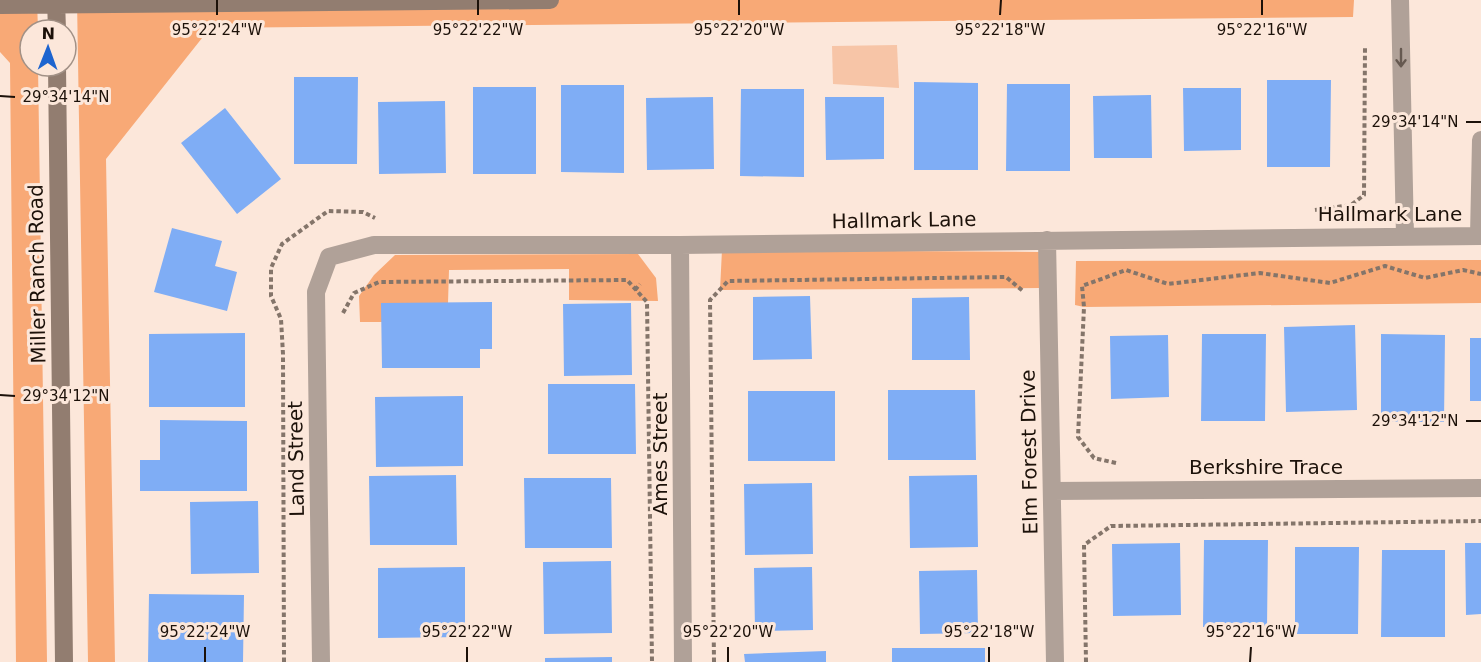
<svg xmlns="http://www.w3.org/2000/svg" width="1481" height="662" font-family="'DejaVu Sans',sans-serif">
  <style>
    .green { fill: #f8a976 }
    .water { fill: #f7c5a7 }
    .building { fill: #7fadf5 }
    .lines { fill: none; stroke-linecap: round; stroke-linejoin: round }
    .path { stroke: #84756a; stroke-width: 4; stroke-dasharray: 4.5 3; stroke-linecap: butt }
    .street { stroke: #b0a198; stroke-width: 18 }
    .secondary { stroke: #927d70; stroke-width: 18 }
    .oneway { stroke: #665950 }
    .ticks { fill: none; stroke: #1c1109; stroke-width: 2 }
    .labels { text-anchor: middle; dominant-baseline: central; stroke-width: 6; stroke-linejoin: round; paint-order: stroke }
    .street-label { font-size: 20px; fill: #1c1109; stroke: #fce7da }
    .ticks-label { font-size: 15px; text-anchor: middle; fill: #1c1109; stroke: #fce7da; stroke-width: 6; stroke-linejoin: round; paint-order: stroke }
  </style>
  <rect width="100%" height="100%" fill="#fce7da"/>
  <path class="green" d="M0,0H37L38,30H30V66H38L47,662H16L10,63L0,52Z
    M77,0H1354L1353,17L210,28L106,159L115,662H88Z
    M722,250L1039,252L1040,288L720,290Z
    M638,254L656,278L658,301L569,300V269L449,270L448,303H382V322H360L359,296L374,275L395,255Z
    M1481,260V303L1084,307L1075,305L1076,261Z"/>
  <path class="water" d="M897,45L899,88L833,84L832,46Z"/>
  <path class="building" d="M294,77H358L357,164H294Z
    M1267,80H1331L1330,167H1267Z
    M914,82L978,83V170H914Z
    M1007,84H1070V171H1006Z
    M561,85H624V173L561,172Z
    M473,87H536V174H473Z
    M1183,88H1241V150L1184,151Z
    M741,89H804V177L740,176Z
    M1151,95L1152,158H1094L1093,96Z
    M713,97L714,169L647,170L646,98Z
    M825,97H884V159L826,160Z
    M445,101L446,173L379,174L378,102Z
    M225,108L281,179L237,214L181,143Z
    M172,228L222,241L215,266L237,272L227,311L154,292Z
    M810,296L812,359L753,360V297Z
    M969,297L970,360H912V298Z
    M492,302V349H480V368H382L381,303Z
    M631,303L632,375L564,376L563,304Z
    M1355,325L1357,410L1286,412L1284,327Z
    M245,333V407H149V334Z
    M1202,334H1266L1265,421H1201Z
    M1381,334L1445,335L1444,422H1381Z
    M1168,335L1169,397L1111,399L1110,336Z
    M1470,338H1481V401H1470Z
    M548,384H635L636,454H548Z
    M888,390H975L976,460H888Z
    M748,391H835V461H748Z
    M463,396V466L376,467L375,397Z
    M160,420L247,421V491H140V460H160Z
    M456,475L457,545H370L369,476Z
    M977,475L978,547L910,548L909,476Z
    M524,478H611L612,548H525Z
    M812,483L813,554L745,555L744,484Z
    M258,501L259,573L191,574L190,502Z
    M1204,540H1268L1267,627H1203Z
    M1180,543L1181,615L1113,616L1112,544Z
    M1465,543H1481V614L1466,615Z
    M1295,547H1359L1358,634H1295Z
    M1382,550H1445V637H1381Z
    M611,561L612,633L544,634L543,562Z
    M465,567V637L378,638V568Z
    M812,567L813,630L755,631L754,568Z
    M977,570L978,633L920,634L919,571Z
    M149,594L244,595L243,662H148Z
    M892,648H985V662H892Z
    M826,651V662H745L744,654Z
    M612,657V662H545V658Z"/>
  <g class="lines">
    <path class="path" d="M1315,210L1351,205L1364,195L1365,47
      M635,290L640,284
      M343,313L354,293L379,282L627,280L647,302L652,662
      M1116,463L1094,458L1078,437L1084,307L1082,286L1126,270L1168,284L1260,273L1330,283L1385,266L1425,278L1463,270L1481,274
      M284,662L283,354L281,319L271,296V268L282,244L328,211L363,212L375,218
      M714,662L710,300L728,281L1006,277L1023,291
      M1086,662L1084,545L1111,526L1481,521"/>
    <path class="street" d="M1400,0L1405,236
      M1479,236L1481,140
      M1047,240L1055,662
      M680,245L683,662
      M1052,491L1481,488
      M321,662L316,292L329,257L374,245H680L1481,236"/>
    <path class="secondary" d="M56,0L57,30
      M0,5L550,0
      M57,66L64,662"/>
  </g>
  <defs><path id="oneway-shaft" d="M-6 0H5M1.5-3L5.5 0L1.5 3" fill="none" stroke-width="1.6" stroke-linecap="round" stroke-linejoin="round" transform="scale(1.5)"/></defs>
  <use class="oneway" href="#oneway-shaft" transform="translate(1401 58) rotate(90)"/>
  <path class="ticks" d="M217,15V0M478,15V0M739,15V0M1000,15L1001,0M1262,15V0M0,96L15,97M1466,122H1481M0,395L15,396M1466,421H1481M205,662V647M467,662V647M728,662V647M989,662V647M1250,662L1251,647"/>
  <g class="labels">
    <g class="street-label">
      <text x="1390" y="214">Hallmark Lane</text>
      <text transform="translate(904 220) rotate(-1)">Hallmark Lane</text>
      <text transform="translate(37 274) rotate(-91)">Miller Ranch Road</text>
      <text transform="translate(1029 452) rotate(-91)">Elm Forest Drive</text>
      <text transform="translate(660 454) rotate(-90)">Ames Street</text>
      <text transform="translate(296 459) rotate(-91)">Land Street</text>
      <text x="1266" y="467">Berkshire Trace</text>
    </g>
  </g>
  <g class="ticks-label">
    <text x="217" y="35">95°22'24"W</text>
    <text x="739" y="35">95°22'20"W</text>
    <text x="1000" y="35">95°22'18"W</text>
    <text x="478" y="35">95°22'22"W</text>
    <text x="1262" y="35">95°22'16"W</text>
    <text x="66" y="102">29°34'14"N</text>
    <text x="1415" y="127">29°34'14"N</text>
    <text x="66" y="401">29°34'12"N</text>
    <text x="1415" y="426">29°34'12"N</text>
    <text x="205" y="637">95°22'24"W</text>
    <text x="467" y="637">95°22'22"W</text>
    <text x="728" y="637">95°22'20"W</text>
    <text x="989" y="637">95°22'18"W</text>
    <text x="1251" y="637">95°22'16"W</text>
  </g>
  <g transform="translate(48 48) rotate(1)"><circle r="28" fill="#fce7da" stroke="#a29186" stroke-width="1.5"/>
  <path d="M0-4.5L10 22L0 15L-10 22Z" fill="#1d64cf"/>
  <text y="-9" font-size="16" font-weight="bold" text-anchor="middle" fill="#1c1109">N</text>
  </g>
</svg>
